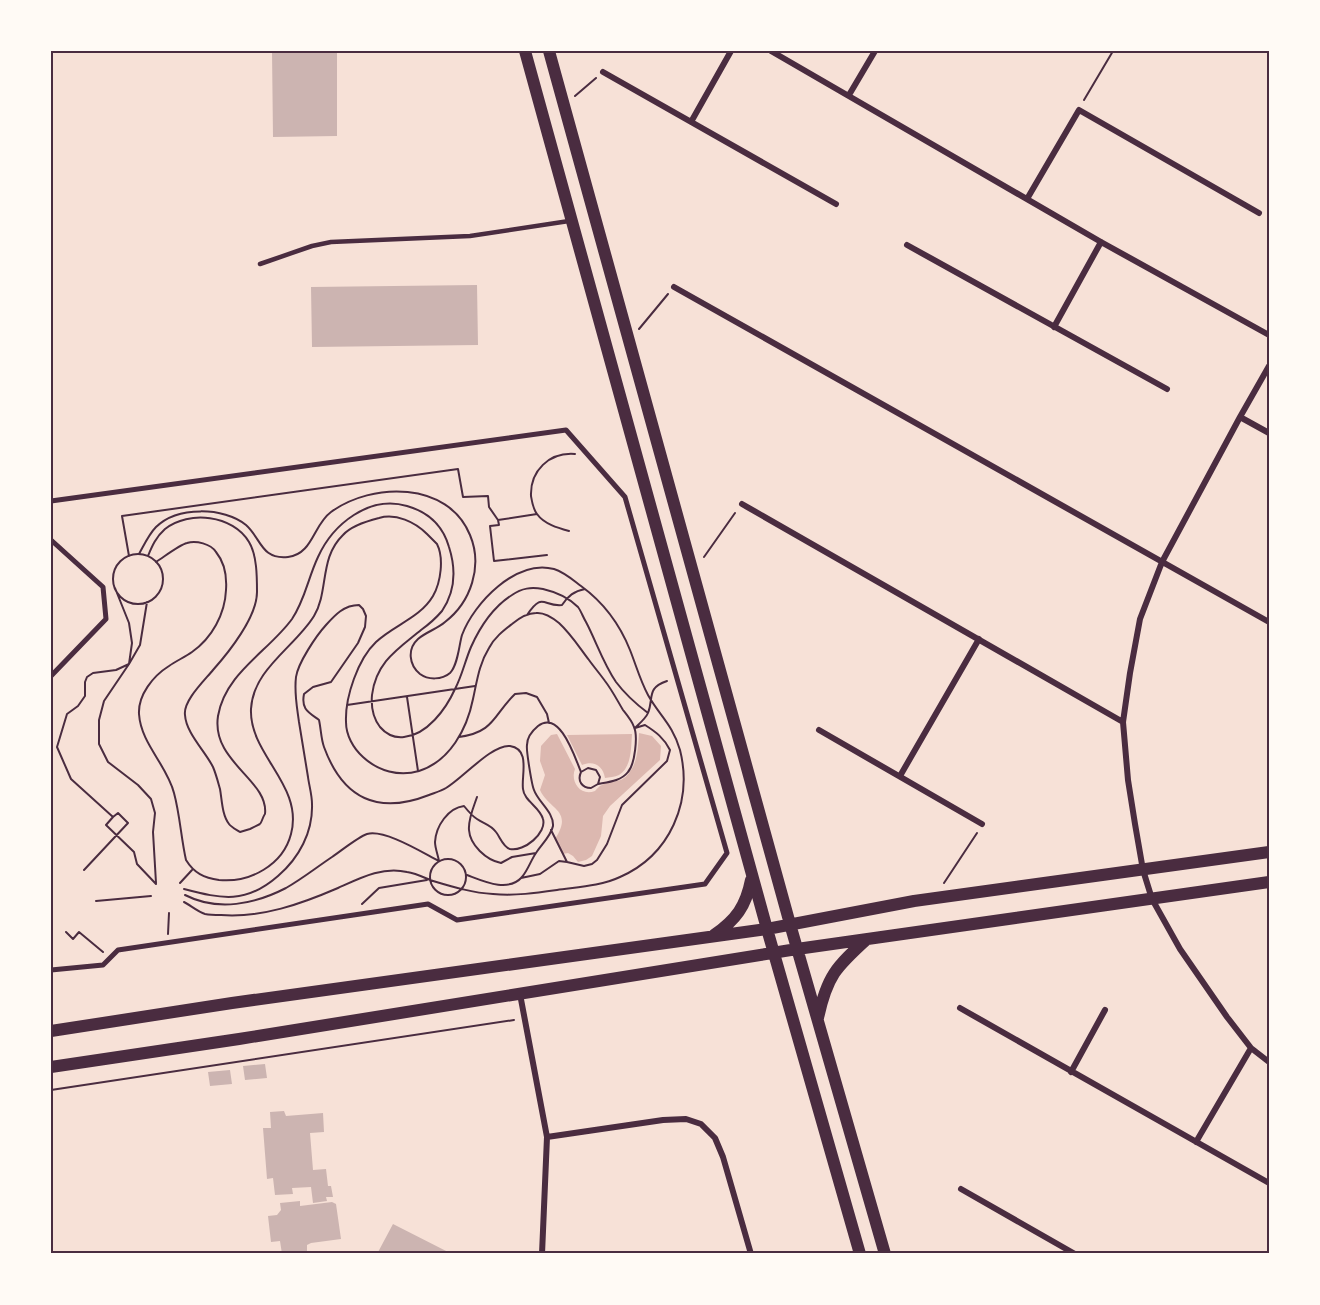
<svg xmlns="http://www.w3.org/2000/svg" width="1320" height="1305" font-family="'Source Serif 4',serif">
  <style>
    .water { fill: #dcb8b0 }
    .building { fill: #ccb4b1 }
    .lines { fill: none; stroke-linecap: round; stroke-linejoin: round }
    .path { stroke: #4a2c40; stroke-width: 2 }
    .service { stroke: #4a2c40; stroke-width: 4.5 }
    .pedestrian { stroke: #4a2c40; stroke-width: 5 }
    .minor { stroke: #4a2c40; stroke-width: 6 }
    .secondary { stroke: #4a2c40; stroke-width: 12 }
    .neatline { fill: none; stroke: #4a2c40; stroke-width: 2 }
  </style>
  <rect width="100%" height="100%" fill="#f7e1d7"/>
  <path class="water" d="M639,733L652,736L661,746L660,760L610,806L603,816L601,836L592,856L586,860L578,862L573,856L568,853L563,854L555,839C574,810 549,810 540,790L545,775L540,761L541,746L551,735L557,734L575,769C570,781 580,797 595,791C597,789 599,786 602,785C614,778 621,786 631,770C638,760 638,745 639,733Z
    M632,734C631,747 632,767 619,775C615,777 609,777 605,778C603,766 594,760 582,765L567,735Z"/>
  <path class="building" d="M272,51H337V136L273,137Z
    M477,285L478,345L312,347L311,287Z
    M265,1064L267,1078L245,1080L243,1066Z
    M230,1070L232,1084L210,1086L208,1072Z
    M284,1111L286,1116L323,1113L324,1132L310,1133L313,1170L326,1169L328,1186H331L333,1197H326L327,1201L313,1203L311,1187L292,1188L293,1194L275,1195L273,1178L267,1179L263,1128H271L270,1112Z
    M300,1201V1206L332,1202L336,1204L341,1239L311,1243L307,1245V1251L282,1254L280,1241L271,1242L268,1216L277,1215L281,1210L280,1203Z
    M393,1224L452,1254H377Z"/>
  <g class="lines">
    <path class="path" d="M575,96L596,78
      M1084,100L1113,51
      M639,329L668,294
      M537,514L498,520L499,525L490,526L494,561L547,555
      M569,531C558,528 544,524 537,514C533,509 532,502 531,496C530,471 549,452 575,454
      M139,554C144,545 149,534 156,527C177,506 224,507 246,525C261,538 261,560 288,557C313,554 313,525 331,512C372,482 448,481 470,535C483,566 471,602 445,622C437,629 426,632 418,639C407,649 409,665 420,674C428,680 442,680 450,673C458,665 459,645 462,635C474,603 516,559 554,569C564,572 573,580 581,586C603,602 620,625 630,650C636,665 640,680 648,695C659,715 673,725 680,750C693,802 670,855 620,877C601,886 578,887 557,890C536,893 515,896 493,894C472,893 450,886 430,880C423,877 415,873 407,872C383,866 360,878 338,888C301,904 262,918 221,915C216,915 210,915 205,914C198,912 190,905 184,902
      M113 579a25 25 0 1 1 50 0a25 25 0 1 1-50 0Z
      M129,556L122,516L458,469L463,497L488,496L489,507L498,520
      M148,556C152,546 156,537 165,529C189,510 233,515 249,542C257,555 257,577 257,592C257,617 229,652 213,670C204,681 183,701 185,715C186,733 205,751 213,767C216,774 218,782 220,789C222,800 222,815 229,824C231,827 237,830 240,832L250,829L260,824C261,824 264,814 265,814C269,780 211,762 218,716C225,673 269,651 292,619C305,600 308,578 318,557C333,524 369,495 407,506C428,512 443,526 449,547C456,569 455,592 442,611C436,618 428,625 421,630C398,649 376,662 372,695C371,706 373,718 380,727C386,734 395,738 404,737C427,735 446,709 455,689C462,676 465,661 471,647C480,627 493,607 512,595C522,588 531,587 543,589C556,592 568,597 578,607C581,611 583,617 586,622C596,641 603,663 616,682C625,694 636,704 648,713
      M704,557L735,513
      M156,562C164,557 179,545 187,543C196,540 211,544 216,552C225,563 227,576 226,590C225,614 212,638 192,652C185,657 176,661 169,666C153,676 138,695 139,714C141,744 167,765 174,793C180,815 181,838 186,860C194,873 204,878 219,880C250,883 283,865 291,834C304,785 249,755 251,709C253,669 295,647 314,616C329,591 319,558 343,535C351,526 367,521 379,518C396,513 415,522 427,534C428,535 436,543 437,544C444,558 441,582 433,596C420,618 394,625 376,642C358,659 345,697 346,722C346,735 353,748 363,757C378,771 399,777 419,771C450,761 467,729 473,699C477,681 479,664 489,648C494,638 503,631 512,624C518,619 527,613 536,613C545,612 553,618 559,623C571,634 579,647 589,660C594,667 600,674 605,681C612,690 617,700 623,710C627,715 632,721 634,727C638,736 635,764 628,772C621,781 609,782 598,784
      M115,588L129,623L132,643L129,664L116,670L93,673L87,677L85,682V696L78,706L67,714L57,747L71,779L113,817L106,825L134,852L137,864L156,884
      M147,602L140,645L129,664L104,701L99,720V744L108,762L138,785L151,799L155,813L153,832L156,883
      M527,615C543,591 543,607 562,605C568,596 574,591 585,589
      M407,697L418,771
      M347,705L475,686
      M635,728C639,724 646,718 648,713C654,698 646,688 667,681
      M459,737C495,732 493,715 515,694L526,693L537,697L547,714L549,723
      M477,797C474,806 468,819 469,830C470,845 486,860 501,863L512,857L536,853
      M551,830L567,862
      M430 877a18 18 0 1 1 36 0a18 18 0 1 1-36 0Z
      M84,870L128,823L118,813L113,817
      M467,875C483,881 508,893 522,877C528,870 531,860 536,853C541,845 551,836 553,826C554,812 538,802 534,790C532,786 526,750 527,745C527,737 532,731 538,726C560,709 575,758 581,772C577,781 582,788 591,788L598,784L600,777L596,770L588,768L581,772
      M521,878L540,874L559,861L567,862L584,866L592,864L597,860L607,844L622,805L667,761L670,750C664,738 656,732 645,725L635,728
      M180,883L192,870
      M944,883L977,833
      M184,889C222,899 246,904 278,876C299,858 313,832 312,804C312,795 309,785 308,777C305,759 302,740 299,722C297,707 294,693 296,677C298,663 316,636 326,625C335,615 344,605 359,605L363,609L366,616L365,627L358,643L331,682L313,687L304,694C301,709 308,712 319,720C321,729 321,739 324,747C343,799 378,815 429,795C434,793 441,791 446,788C462,779 492,744 510,746C531,749 521,776 523,789C524,801 540,807 543,819C547,833 524,852 510,849C503,847 500,837 496,832C490,824 484,824 477,819C472,816 468,811 464,806C448,808 436,826 435,842C435,848 438,855 439,861C423,853 385,829 367,834C358,837 341,851 332,857C317,867 302,879 286,888C255,904 218,912 185,895
      M96,901L151,896
      M362,904L379,888L427,880
      M66,932L73,939L79,932L103,952
      M168,934L169,913
      M51,1090L514,1020"/>
    <path class="service" d="M260,264L312,246L331,242L470,236L569,221"/>
    <path class="pedestrian" d="M51,501L566,430L625,497L727,853L705,884L457,920L428,904L118,950L103,965L51,970
      M51,540L103,587L106,619L51,676"/>
    <path class="minor" d="M771,51L1101,242L1269,335
      M603,72L836,204
      M849,95L875,51
      M691,122L731,51
      M1027,199L1079,110L1259,213
      M907,245L1167,389
      M674,287L1269,622
      M1054,327L1101,242
      M1269,366L1240,417L1162,562L1140,619L1130,673L1123,722L1128,780L1135,824L1143,870L1152,899L1180,949L1227,1017L1251,1048L1269,1062
      M1240,417L1269,433
      M742,504L1123,722
      M819,730L982,824
      M900,776L979,639
      M520,994L547,1137L542,1254
      M960,1008L1269,1183
      M1071,1072L1105,1010
      M547,1137L663,1120L686,1119L701,1124L715,1138L723,1157L751,1254
      M1196,1142L1251,1048
      M961,1189L1075,1254"/>
    <path class="secondary" d="M525,51L767,929L860,1254
      M549,51L790,924L885,1254
      M714,935C736,920 746,906 751,880
      M818,1018C827,976 836,967 867,939
      M51,1031L232,1003L767,929L914,901L1269,852
      M51,1067L239,1039L797,949L1269,882"/>
  </g>
  <rect width="1320" height="1305" fill="none" stroke="#fffaf5" stroke-width="105"/>
  <rect x="52" y="52" width="1216" height="1200" class="neatline"/>
</svg>
